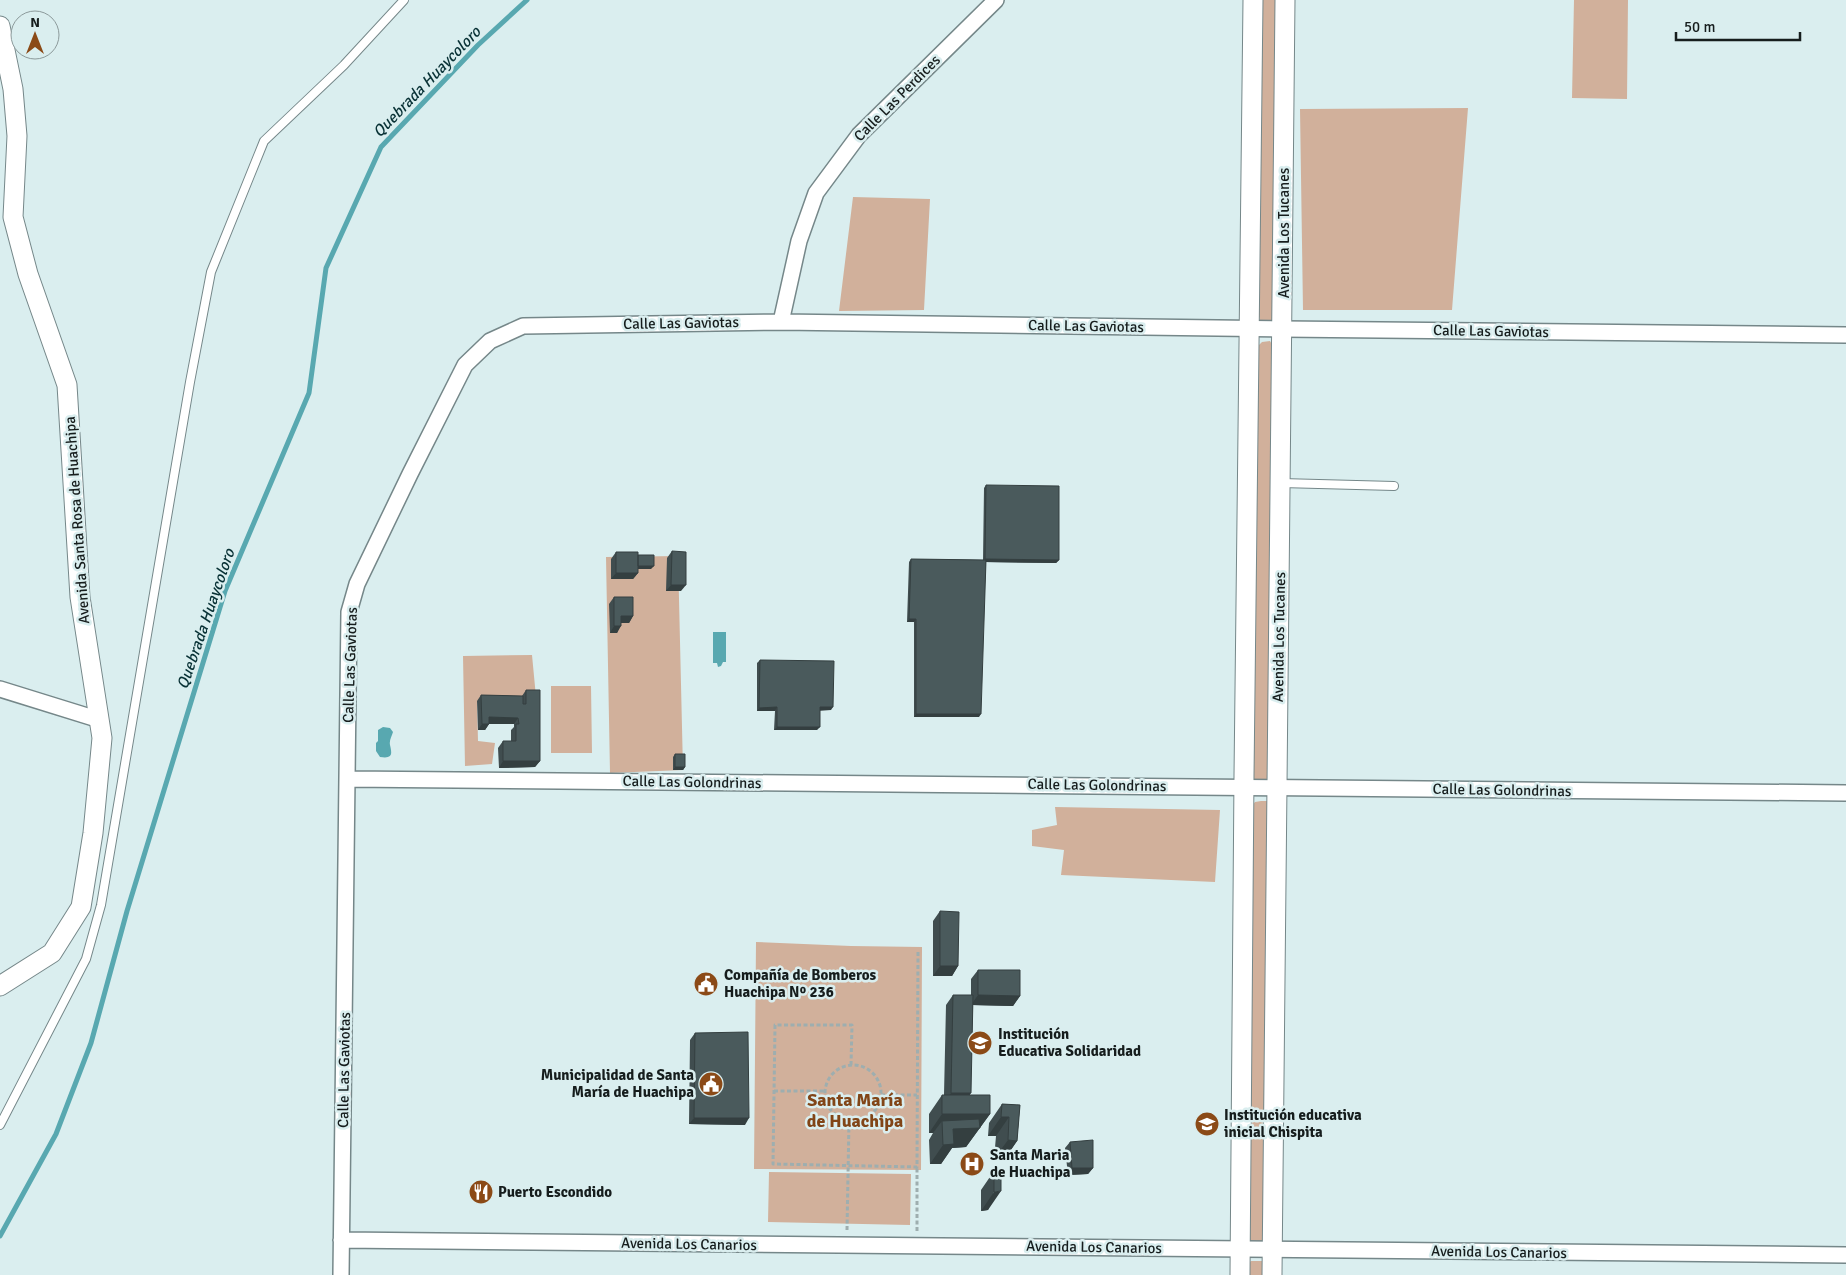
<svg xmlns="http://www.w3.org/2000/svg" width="1846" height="1275" font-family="Signika,sans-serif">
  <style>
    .green { fill: #d1b09b }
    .water { fill: #58a8b0 }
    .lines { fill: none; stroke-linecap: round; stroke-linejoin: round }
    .stream { stroke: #58a8b0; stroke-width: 5 }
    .service-casing { stroke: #758789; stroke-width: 10 }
    .minor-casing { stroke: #758789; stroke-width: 18 }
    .tertiary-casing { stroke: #758789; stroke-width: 21 }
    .path { stroke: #9eaeaf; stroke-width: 3; stroke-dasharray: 4 2.5; stroke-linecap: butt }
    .service { stroke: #fff; stroke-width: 8 }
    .minor { stroke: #fff; stroke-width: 15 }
    .tertiary { stroke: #fff; stroke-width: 19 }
    .wall { fill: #404d4f }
    .shaded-wall { fill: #343f40 }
    .building { fill: #4a5a5c; stroke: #343f40 }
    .labels { text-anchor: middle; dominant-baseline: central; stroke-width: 5; stroke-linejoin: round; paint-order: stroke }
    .street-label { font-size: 15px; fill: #161d1d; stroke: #daeeef }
    .poi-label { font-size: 15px; font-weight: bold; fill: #161d1d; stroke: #daeeef; text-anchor: start }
    .water-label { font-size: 16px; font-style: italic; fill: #083135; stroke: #daeeef }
    .quarter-label { font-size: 18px; font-weight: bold; fill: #814517; stroke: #daeeef }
  </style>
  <rect width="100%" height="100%" fill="#daeeef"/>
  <path class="green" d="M1260,0H1278L1274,322L1260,321L1259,316Z
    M1574,0H1628L1627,99L1572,98Z
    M1468,108L1452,310H1303L1300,109Z
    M853,197L930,199L924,310L839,311Z
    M1270,341L1274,348L1270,778L1267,783H1257L1254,780L1253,774L1258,346L1262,342Z
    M678,556L683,770L610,773L606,557Z
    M532,655L536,697L477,701L478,741L495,743L492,764L465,766L463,656Z
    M551,686H591L592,753H551Z
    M1261,801H1268L1263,1242H1253L1250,1240L1252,806L1255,802Z
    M1055,807L1220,810L1215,882L1061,875L1064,850L1032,846V830L1057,825Z
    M756,942L851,946L922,947L921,1170L754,1169Z
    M769,1172L911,1174L910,1225L768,1222Z
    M1251,1261H1263L1264,1275H1249V1263Z"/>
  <path class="water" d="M713,632H726V662H723L721,666L718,667L717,663H713Z
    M383,727L390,728L393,732C392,736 389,740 390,745C392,754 393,759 380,757L376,751V743L378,741V730Z"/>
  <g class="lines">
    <path class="stream" d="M0,1236L56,1134L91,1043L127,911L225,591L309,393L326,268L381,147L478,45L527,0"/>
    <defs>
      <path id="service" d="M1281,483L1394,486
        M0,1125L86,959L101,905L190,382L211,272L264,141L344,65L404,0"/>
      <path id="minor" d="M781,322L799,241L816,193L859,135L996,0
        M0,689L100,720
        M348,779L1846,793
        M341,1240L1846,1255
        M341,1275L349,612L357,584L410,474L465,365L490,341L523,326L781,322L1283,329L1846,335"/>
      <path id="tertiary" d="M0,26L13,89L17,136L13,217L28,274L67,385L80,597L102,738L93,833L81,907L52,953L0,986
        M1240,1275L1244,776L1253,0
        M1272,1275L1285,0"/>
    </defs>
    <use href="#service" class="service-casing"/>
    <use href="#minor" class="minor-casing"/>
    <use href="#tertiary" class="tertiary-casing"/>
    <path class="path" d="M825 1093a28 28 0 1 1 56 0a28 28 0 1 1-56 0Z
      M851,1065L852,1025H775L773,1164L917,1167L918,952
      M774,1091H824
      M881,1095H917
      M847,1230L849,1121
      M917,1231V1167"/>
    <use href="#service" class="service"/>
    <use href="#minor" class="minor"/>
    <use href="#tertiary" class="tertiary"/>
  </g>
  <path class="wall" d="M986,485L1059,560L1056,563L986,562L979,717H914V622H907L909,562L911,559L983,560L984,488Z
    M672,551L681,591H666L667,558Z
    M616,552L638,555L651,569H638V573L633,579H611V559Z
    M614,597L633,616L629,623H621L617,633H610L609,604Z
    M760,660L831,710H820L817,730H774L775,711H757V663Z
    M526,690L540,761L535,767L499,768L498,748L503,741H511V730L514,727V724H489L485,730H478L477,701L481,695L522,696Z
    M675,754L685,767L683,770H673V757Z
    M940,911L958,966L952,976H933V921Z
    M978,970L1020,996L1013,1006L973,1005L970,1095L990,1114L966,1147L952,1148L941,1164H930L929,1140L933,1133H929V1114L942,1095H944L946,1005L953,995H971V979Z
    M695,1033L745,1125L689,1124L690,1040Z
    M1002,1104L1020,1105L1017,1141L1004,1160L994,1159L996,1136H988L989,1123Z
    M1070,1142L1093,1168L1088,1174L1068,1175L1065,1148Z
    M994,1171H1001L988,1210L981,1211V1190Z"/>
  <path class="shaded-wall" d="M985,559L1059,560L1056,563L983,562Z
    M635,566H654L651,569H633Z
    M616,573H638L633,579H611Z
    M671,585H686L681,591H666Z
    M621,616H633L629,623H617Z
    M909,619H916L914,622H907Z
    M614,626H621L617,633H610Z
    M777,707L775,711H757L759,708Z
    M820,707H833L831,710L817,711Z
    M916,714H981L979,717H914Z
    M489,717L518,718L514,724H489L485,730H478L482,724Z
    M777,727H820L817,730H774Z
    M503,761H540L535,767L499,768Z
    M675,767H685L683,770H673Z
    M940,966H958L952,976H933Z
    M978,995L1020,996L1013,1006L971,1005Z
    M951,1093H971L964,1103H944Z
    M942,1114H990L966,1147L952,1148L941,1164H930L943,1145L942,1121L933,1133H929Z
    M1001,1117H1009L996,1136H988Z
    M694,1118H749L745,1125L689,1124Z
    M1008,1140L1017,1141L1004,1160L994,1159Z
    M1072,1168H1093L1088,1174L1068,1175Z
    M1001,1191L988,1210L981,1211L994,1192Z"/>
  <path class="building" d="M986,485L1059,486V560L985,559Z
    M672,551L686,552V585H671Z
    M616,552H638V573H616Z
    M638,555H654V566H638Z
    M911,559L986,560L981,714H916V619H909Z
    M614,597H633V616H621V626H614Z
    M760,660L834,661L833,707H820V727H777V707L759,708Z
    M526,690H540V761H503V741H516V724H519L518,718L489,717V724H482L481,695L523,696V704H526Z
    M675,754H685V767H675Z
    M940,911L959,912L958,966H940Z
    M978,970H1020V996L978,995Z
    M953,995H973L971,1093H951Z
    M748,1032L749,1118H694L695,1033Z
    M942,1095H990V1114H942Z
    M1002,1104L1020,1105L1017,1141L1008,1140L1009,1117H1001Z
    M979,1119L980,1128L953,1129L954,1144L943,1145L942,1121Z
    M1093,1140V1168H1072L1070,1142Z
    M994,1171H1001V1191L994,1192Z"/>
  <defs>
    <symbol id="civic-disc" viewBox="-11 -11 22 22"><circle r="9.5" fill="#8b4a17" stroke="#daeeef"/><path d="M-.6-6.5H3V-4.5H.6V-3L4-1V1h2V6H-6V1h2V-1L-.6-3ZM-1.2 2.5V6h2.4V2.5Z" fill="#fff"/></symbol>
    <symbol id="school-disc" viewBox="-11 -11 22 22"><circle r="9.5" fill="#8b4a17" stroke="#daeeef"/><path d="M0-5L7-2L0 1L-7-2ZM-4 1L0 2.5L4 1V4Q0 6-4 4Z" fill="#fff"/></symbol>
    <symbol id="hospital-disc" viewBox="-11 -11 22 22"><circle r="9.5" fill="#8b4a17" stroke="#daeeef"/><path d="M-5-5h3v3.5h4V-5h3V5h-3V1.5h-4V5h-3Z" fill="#fff"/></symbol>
    <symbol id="restaurant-disc" viewBox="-11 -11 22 22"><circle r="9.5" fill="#8b4a17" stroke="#daeeef"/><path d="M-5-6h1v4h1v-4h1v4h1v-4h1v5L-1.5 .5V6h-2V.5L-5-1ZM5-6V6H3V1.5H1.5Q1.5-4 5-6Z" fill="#fff"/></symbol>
  </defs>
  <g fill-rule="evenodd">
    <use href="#civic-disc" x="692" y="970" width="28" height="28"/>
    <use href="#school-disc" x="966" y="1029" width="28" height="28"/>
    <use href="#civic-disc" x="697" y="1070" width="28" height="28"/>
    <use href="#school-disc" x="1193" y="1110" width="28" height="28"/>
    <use href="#hospital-disc" x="958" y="1150" width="28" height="28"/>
    <use href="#restaurant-disc" x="467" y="1178" width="28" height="28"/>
  </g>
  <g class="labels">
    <g class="street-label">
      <text transform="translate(897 98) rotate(-45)">Calle Las Perdices</text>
      <text transform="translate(1284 233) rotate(-90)">Avenida Los Tucanes</text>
      <text transform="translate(681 323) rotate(-1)">Calle Las Gaviotas</text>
      <text transform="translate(1086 326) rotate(1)">Calle Las Gaviotas</text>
      <text transform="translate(1491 331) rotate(1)">Calle Las Gaviotas</text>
      <text transform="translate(77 520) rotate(-94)">Avenida Santa Rosa de Huachipa</text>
      <text transform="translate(1279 637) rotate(-89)">Avenida Los Tucanes</text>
      <text transform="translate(350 665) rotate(-88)">Calle Las Gaviotas</text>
      <text transform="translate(692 782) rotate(1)">Calle Las Golondrinas</text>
      <text transform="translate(1097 785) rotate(1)">Calle Las Golondrinas</text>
      <text transform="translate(1502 790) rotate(1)">Calle Las Golondrinas</text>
      <text transform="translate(344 1070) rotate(-89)">Calle Las Gaviotas</text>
      <text transform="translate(689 1244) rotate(1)">Avenida Los Canarios</text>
      <text transform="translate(1094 1247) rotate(1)">Avenida Los Canarios</text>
      <text transform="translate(1499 1252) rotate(1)">Avenida Los Canarios</text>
    </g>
    <g class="poi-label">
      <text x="724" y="975">Compañía de Bomberos<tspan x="724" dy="17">Huachipa Nº 236</tspan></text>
      <text x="998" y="1034">Institución<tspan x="998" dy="17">Educativa Solidaridad</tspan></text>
      <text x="694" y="1075" text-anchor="end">Municipalidad de Santa<tspan x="694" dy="17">María de Huachipa</tspan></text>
      <text x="1224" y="1115">Institución educativa<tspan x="1224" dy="17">inicial Chispita</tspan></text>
      <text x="990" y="1155">Santa Maria<tspan x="990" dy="17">de Huachipa</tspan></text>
      <text x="498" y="1192">Puerto Escondido</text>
    </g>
    <g class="water-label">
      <text transform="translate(427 82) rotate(-46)">Quebrada Huaycoloro</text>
      <text transform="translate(206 619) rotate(-71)">Quebrada Huaycoloro</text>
    </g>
    <g class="quarter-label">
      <text x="855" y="1100">Santa María<tspan x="855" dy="21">de Huachipa</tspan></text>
    </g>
  </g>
  <g transform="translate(35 35)"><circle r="24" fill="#daeeef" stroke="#8c9a9b"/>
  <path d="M0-4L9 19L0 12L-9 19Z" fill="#8b4a17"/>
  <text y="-8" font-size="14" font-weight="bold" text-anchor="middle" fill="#161d1d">N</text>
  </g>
  <path d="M1676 32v8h124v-8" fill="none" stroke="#161d1d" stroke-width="2.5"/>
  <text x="1684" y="32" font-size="15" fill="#161d1d" stroke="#daeeef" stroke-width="4" paint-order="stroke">50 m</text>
</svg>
